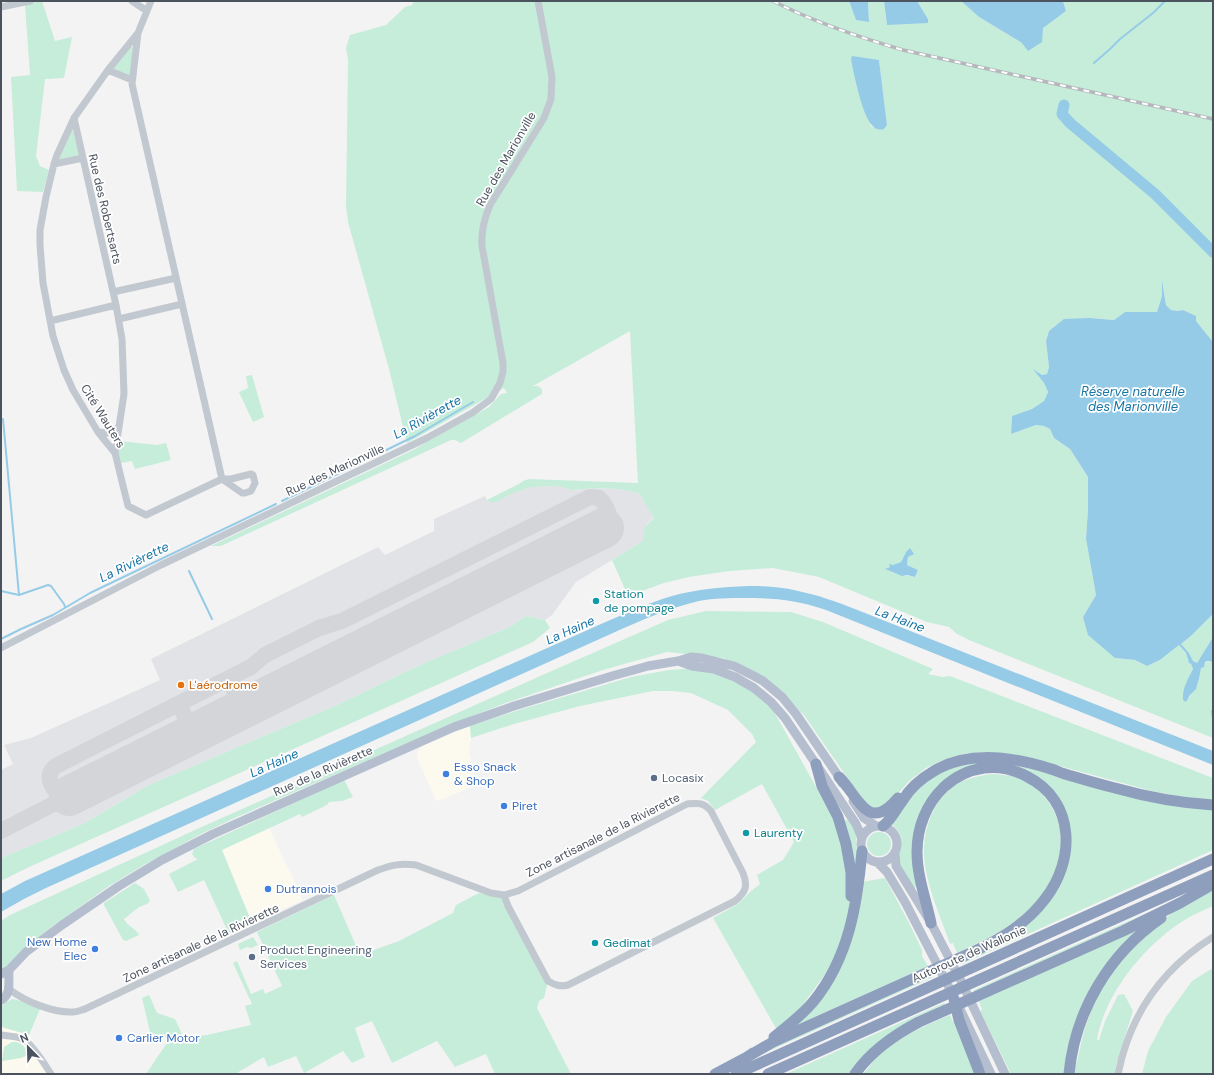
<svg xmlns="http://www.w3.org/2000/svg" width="1214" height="1075" font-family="'DM Sans',sans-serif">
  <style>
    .commercial { fill: #fcfaef }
    .airport { fill: #e2e3e6 }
    .green { fill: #c5edda; fill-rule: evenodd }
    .water { fill: #96cbe7 }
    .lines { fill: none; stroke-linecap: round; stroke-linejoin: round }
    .stream { stroke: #96cbe7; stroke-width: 2 }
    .river { stroke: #96cbe7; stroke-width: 11 }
    .taxiway { stroke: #d4d5d8; stroke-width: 16 }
    .runway { stroke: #d4d5d8; stroke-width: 40 }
    .minor { stroke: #c1c8d0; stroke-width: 7 }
    .major { stroke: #b5bece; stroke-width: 9 }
    .highway { stroke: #8e9ebd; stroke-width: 11 }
    .rail-casing { stroke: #b5b7bc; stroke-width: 3.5 }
    .rail { stroke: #fff; stroke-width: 2; stroke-dasharray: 6; stroke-linecap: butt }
    .culture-dot { fill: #0f9aa8; stroke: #fff; stroke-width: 1.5 }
    .food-dot { fill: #e8710a; stroke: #fff; stroke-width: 1.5 }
    .shop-dot { fill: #3f7fe0; stroke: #fff; stroke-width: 1.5 }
    .service-dot { fill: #5c6f8a; stroke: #fff; stroke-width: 1.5 }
    .labels { text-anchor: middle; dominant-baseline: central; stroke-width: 3.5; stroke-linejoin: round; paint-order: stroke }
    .street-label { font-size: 12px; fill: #4b535f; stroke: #fff }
    .culture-label { font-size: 12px; fill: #0d838f; stroke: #fff; text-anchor: start }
    .food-label { font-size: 12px; fill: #c56008; stroke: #fff; text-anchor: start }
    .shop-label { font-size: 12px; fill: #366cbe; stroke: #fff; text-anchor: start }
    .service-label { font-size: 12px; fill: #4e5e75; stroke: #fff; text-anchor: start }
    .water-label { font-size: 13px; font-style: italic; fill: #1774a6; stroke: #fff }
  </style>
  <rect width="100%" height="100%" fill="#f4f3f3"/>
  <path class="commercial" d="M470,726L471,738L469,752L476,785L438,801L436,800L434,796L417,758L418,751L422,746Z
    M269,828L303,900L252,923L222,850Z
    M1,1027L29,1035L54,1074H1Z"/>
  <path class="airport" d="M559,486L571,490L594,488L619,489L639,493L654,517L647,524L643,541L576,582L552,615L545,620L526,616L510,627L420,665L335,706L151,784L83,824L1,858V770L13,764L4,745L31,738L160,680L151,659L378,547L385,555L434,531V519L485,496L487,500L490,502L496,501L513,493L531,487Z"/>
  <path class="green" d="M37,1H42L55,41L72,37L64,78L45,79L36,156L40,166L49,170L43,192L17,191L11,77L30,75L25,5Z
    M414,1H849L856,20L869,22L868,1H884L887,25L928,19L917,1H961L979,17L1022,43L1042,42V28L1066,11L1063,1H1213V342L1196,321L1195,316L1183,310L1178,311L1171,310L1166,305L1163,284L1162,296L1157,312H1125L1114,320L1090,318L1049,331L1046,341L1049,367L1047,374L1042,375L1034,370L1044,383L1048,392L1044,401L1032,409L1012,416L1011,434L1022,430L1036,425L1044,426L1050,429L1054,438L1070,449L1088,477V509L1086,539L1096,595L1083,617L1115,658L1135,660L1147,666L1160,660L1179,645L1186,653L1189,663L1191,664L1193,669L1185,685L1189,699C1190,694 1193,692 1196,688C1202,679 1196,659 1213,662V738L969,640L957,634L949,627L927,622L819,577L773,568L729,571L689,577L664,583L628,596L612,560L643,541C643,529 645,526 654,518L639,493L619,489L594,488L571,490L559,486L531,487L513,493L496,502H490L487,500L519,484L523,481L529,479L638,483L630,331L533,386H538L542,389V394L461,443L455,440H451L221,546H211L413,450L489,407L501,394L507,393L504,388L407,443L389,369L348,222L346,206L348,60L346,48L350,35L386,25L405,7L412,5ZM851,60H879L887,125L884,129L871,126L865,112ZM906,552L911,555L908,557L907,565L918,570L915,577C905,575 895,575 886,569L893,565L901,562Z
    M130,47H133L130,77L113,68Z
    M73,130L79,154L78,156L60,160L59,158L70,131Z
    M252,375L264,417L253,422L239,392L248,388L246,376Z
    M119,441L157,445L166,443L171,460L135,469L132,461L121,463L117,452Z
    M706,611L791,612L823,622L933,669L928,674L942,677L950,676L1213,778V800L1178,796L1152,791L1034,759L986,752L963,754L943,760L926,768L909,781L888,805L875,809L864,802L804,715L769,680L723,658L667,652L603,670L503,704L449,725L237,817L201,834L144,865L109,886L50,928L35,940L8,966L1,969V921L10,915L195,830L538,677L668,620Z
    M1213,614V637L1197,663L1193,661L1189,653L1181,644L1192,635Z
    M526,616L545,620L550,628L533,642L29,867L1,881V858L83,824L151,784L335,706L420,665L510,627Z
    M695,668L729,677L763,699L773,710L824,801L844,821L848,819L855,831L857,836L856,842L857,853L856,883L885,878L909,923L922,950V956L928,966L797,1025L828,970L802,1006L777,1030L713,918L738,904L751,891L760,884L757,875L783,860L794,842L762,784L715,810L708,801L701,798L756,742L752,734L728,710L691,693L672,691H653L580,706L514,724L471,738L470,726L519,710L631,677L669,670Z
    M977,762L1006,763L1213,809V850L962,964L960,960L990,947L1055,890L1067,822L1030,775L972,768L924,809L918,885L914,889C910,882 902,875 900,867C895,849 910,842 892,824L911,796L930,778L949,768Z
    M993,774C1003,775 1014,775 1023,780C1070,805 1071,862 1038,900C1016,925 987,939 957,953L953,943L950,944C941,918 929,892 925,865C920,834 933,794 963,781C973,777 983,775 993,774Z
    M344,780L353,797L342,801L329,802L327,805L302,817L300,814L222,850L252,923L229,934L204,880L178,892L169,874L198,859L195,858L192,854L194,849Z
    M867 844a12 12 0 1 1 24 0a12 12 0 1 1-24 0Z
    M135,883L144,889L150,901L147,904L139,907L124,919C128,927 136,928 139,935L126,941L123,940L104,905V903Z
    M1213,889V906C1205,910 1196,913 1188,918C1147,942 1105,992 1097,1040H1099L1105,1021L1118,995L1124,994L1133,1011L1116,1065L1115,1074H1074L1084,1031L1092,1008L1101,990L1123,957L1158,924L1176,910Z
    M479,893L505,897L548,981L544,998L539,1001L537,1008L571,1074H495L486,1054L455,1067L437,1041L392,1063L372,1021L355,1028L365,1057L352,1063L343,1051L304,1073L296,1056L268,1067L264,1057L235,1074H146L171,1037L152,1040L142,998L149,995L157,1013L175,1019L182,1034L184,1037L207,1035L251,1025L245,1006L252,1004L233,963L237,961L251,994L263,989L265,994L282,986L257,932L334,895L360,955L399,941L453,913L456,905Z
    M1176,900L1173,903L975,993L974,990Z
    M1139,929L1108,964L1066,1074H1011L980,1011L982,1010L979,1001Z
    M253,937L258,945L251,948L247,947L240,950L238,944Z
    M1213,968V1074H1142L1148,1051L1166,1017L1192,981Z
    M931,974L933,977L762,1054L774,1045Z
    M12,999L21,1001L40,1009L29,1035L2,1027L1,1007L4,1003Z
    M944,1003L946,1006L851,1074H786Z
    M950,1015L953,1022L956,1021L975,1074H863C868,1069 872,1062 877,1057C898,1038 924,1026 950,1015Z
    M12,1042C21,1041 25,1047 30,1054L21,1058L2,1061L4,1047Z"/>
  <path class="water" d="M849,1H868L869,22L856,20Z
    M884,1H917L928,19V23L887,25Z
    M961,1H1063L1066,11L1043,28L1042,42L1028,51L1022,43L979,17Z
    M852,56L879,60L887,125L884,129C880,130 876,130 873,126C863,119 854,74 851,60Z
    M1162,280L1166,305L1171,310L1178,311L1183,310L1196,316V321L1213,342V614L1192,635L1181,644L1189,653L1193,661L1197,663L1213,637V662L1208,661L1205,662L1204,667L1201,668L1199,679L1196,689L1190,695L1186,702L1183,700C1182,688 1188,679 1193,669L1191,664L1189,663L1186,653L1179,645L1160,660L1147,666L1135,660L1115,658L1088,635L1083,617L1096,595L1086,539L1088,509V477L1070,449L1054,438L1050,429L1044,426L1036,425L1022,430L1011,434L1012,416L1032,409L1044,401L1048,392L1044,383L1033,369L1042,375L1047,374L1049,367L1046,341L1049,331L1064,319L1090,318L1114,320L1125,312H1157L1162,296Z
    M910,548L914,554L908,557L907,565L918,570L915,577L907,575L902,576L885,569L890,567L889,564L893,565L901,562L906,552Z
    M748,586C765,586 782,587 798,591C818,595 837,602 855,609L1213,751V765L826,610C796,600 776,598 745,598C730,598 714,598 699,601C673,607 649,617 624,628L46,888L24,899L1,912V894L25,881L601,624C624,614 648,603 672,596C697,589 723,587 748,586Z"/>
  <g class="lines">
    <path class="stream" d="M1094,63L1110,49L1120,39L1153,13L1165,1
      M3,419L19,595
      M282,501L415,436L473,402
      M189,571L212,619
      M1,591L19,595L48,585L51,586L64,604L65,607
      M1,639L21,629L53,615L90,593L276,504
      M1212,711L1213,719"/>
    <path class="river" d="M1064,105L1062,114L1070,123L1155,194L1213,252"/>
    <path class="taxiway" d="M228,679L244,709
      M179,704L193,734
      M69,796C68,796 63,796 62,796C55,794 48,781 50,774C51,770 53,768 56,766L251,667L265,655L319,628L342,621L590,497L599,498C608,507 613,518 604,528
      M1,831L69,796"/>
    <path class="runway" d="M69,796L604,528"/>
    <path class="minor" d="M132,1L147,11
      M1,7L30,1
      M138,33L108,70L74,118L57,155L54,164L46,197L40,230V245L43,283L53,336L64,370L73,390L98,432L115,453L128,506L146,515L222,479L242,493H245L251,491L255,483L253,475L251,474L231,479H222L132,84L138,33L151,1
      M108,70L132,80
      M74,118L116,305L122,339L124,394L115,453
      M54,164L83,158
      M113,292L176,278
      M119,319L182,304
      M50,321L116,305
      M98,432L109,433L119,427
      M1,648L161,565L427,438L472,413L491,399L500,383L503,372V363L482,246C481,231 484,219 490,205L544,118L551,99L552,77L538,1
      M9,989C24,1001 53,1013 73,1012C77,1012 81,1010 85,1009L378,870C392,865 400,863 416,865L491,893L504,895L518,891L687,804C698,803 703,802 711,811L743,873C748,886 746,892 735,901L568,985C560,987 555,985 548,981L508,906L504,895
      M1,1035C8,1036 17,1036 23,1039C32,1043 45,1065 51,1074
      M1118,1074C1130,1014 1162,969 1213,937"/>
    <path class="major" d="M678,661L692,666L714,669L735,677L754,688L771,702L785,718L816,764L856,824L862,838
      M853,801L864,818L876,826
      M861 844a18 18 0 1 1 36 0a18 18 0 1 1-36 0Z
      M895,853L896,866L931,923L960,979L1005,1074
      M877,862L887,872L905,902L954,997
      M1,974L9,970L26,952L62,925L119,886L162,860L213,834L454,727L514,706L612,676L648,666L678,661L691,657L702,658L734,666L754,676L763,681L782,697L796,714L839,777L842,783
      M1,1000C12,994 8,982 9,970
      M960,1009L991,1074"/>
    <path class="highway" d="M816,764L822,786L838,817L846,844L851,872V896
      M839,777C859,797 868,834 898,798
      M883,826C893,818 895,810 903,800C910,788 922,778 934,771C969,750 1014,757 1051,769C1056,770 1060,773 1065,774C1082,779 1098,784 1115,788C1147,797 1180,803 1213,805
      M954,999L959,1020L980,1074
      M774,1037C788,1026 802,1015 813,1002C849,958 857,905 862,851
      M747,1057L773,1042L797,1031L975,951C1002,938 1027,923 1045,899C1075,861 1076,802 1028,777C1015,770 999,766 984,768C969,770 955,777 944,787C926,804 917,828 917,852C917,876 926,900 931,923
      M715,1074L747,1057L753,1053
      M736,1074L1213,859
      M768,1074L1213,875
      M855,1074C871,1051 894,1035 919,1022L1123,931L1180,903L1213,884
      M1069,1074C1075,1011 1109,954 1161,918"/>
    <defs>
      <path id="rail" d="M773,1C814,22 858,37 903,50L1213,119"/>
    </defs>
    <use href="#rail" class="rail-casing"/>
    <use href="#rail" class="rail"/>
  </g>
  <g class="culture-dot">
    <circle cx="596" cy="601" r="4"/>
    <circle cx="746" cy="833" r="4"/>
    <circle cx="595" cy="943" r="4"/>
  </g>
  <circle class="food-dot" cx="181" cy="685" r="4"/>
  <g class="shop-dot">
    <circle cx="446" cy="774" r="4"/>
    <circle cx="504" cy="806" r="4"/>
    <circle cx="268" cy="889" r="4"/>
    <circle cx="95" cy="949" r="4"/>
    <circle cx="119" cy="1038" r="4"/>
  </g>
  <g class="service-dot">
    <circle cx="654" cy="778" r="4"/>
    <circle cx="252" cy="957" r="4"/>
  </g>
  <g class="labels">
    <g class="street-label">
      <text transform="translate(506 159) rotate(-60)">Rue des Marionville</text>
      <text transform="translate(105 209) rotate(77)">Rue des Robertsarts</text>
      <text transform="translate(103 416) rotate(58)">Cité Wauters</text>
      <text transform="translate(335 470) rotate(-25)">Rue des Marionville</text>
      <text transform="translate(323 771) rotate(-24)">Rue de la Rivièrette</text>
      <text transform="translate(603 835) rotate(-27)">Zone artisanale de la Rivierette</text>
      <text transform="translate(201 943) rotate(-25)">Zone artisanale de la Rivierette</text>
      <text transform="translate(969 954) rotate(-24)">Autoroute de Wallonie</text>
    </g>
    <g class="culture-label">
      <text x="604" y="594">Station<tspan x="604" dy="14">de pompage</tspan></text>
      <text x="754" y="833">Laurenty</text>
      <text x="603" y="943">Gedimat</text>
    </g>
    <g class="food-label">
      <text x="189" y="685">L'aérodrome</text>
    </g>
    <g class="shop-label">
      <text x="454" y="767">Esso Snack<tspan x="454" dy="14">&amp; Shop</tspan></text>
      <text x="512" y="806">Piret</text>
      <text x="276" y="889">Dutrannois</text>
      <text x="87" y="942" text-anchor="end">New Home<tspan x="87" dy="14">Elec</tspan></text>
      <text x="127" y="1038">Carlier Motor</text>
    </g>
    <g class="service-label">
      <text x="662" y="778">Locasix</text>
      <text x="260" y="950">Product Engineering<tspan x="260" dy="14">Services</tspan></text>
    </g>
    <g class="water-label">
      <text x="1133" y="391">Réserve naturelle<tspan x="1133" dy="15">des Marionville</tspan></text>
      <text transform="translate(427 417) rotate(-29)">La Rivièrette</text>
      <text transform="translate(134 562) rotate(-26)">La Rivièrette</text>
      <text transform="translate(900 619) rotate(21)">La Haine</text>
      <text transform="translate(570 630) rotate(-24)">La Haine</text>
      <text transform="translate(274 763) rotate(-24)">La Haine</text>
    </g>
  </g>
  <rect width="1214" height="1075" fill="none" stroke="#4b535f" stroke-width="4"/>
  <g transform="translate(28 1047) rotate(337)" stroke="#ffffff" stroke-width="3" paint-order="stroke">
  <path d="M0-3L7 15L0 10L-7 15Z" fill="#4b535f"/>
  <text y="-6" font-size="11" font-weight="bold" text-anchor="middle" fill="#4b535f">N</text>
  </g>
</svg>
